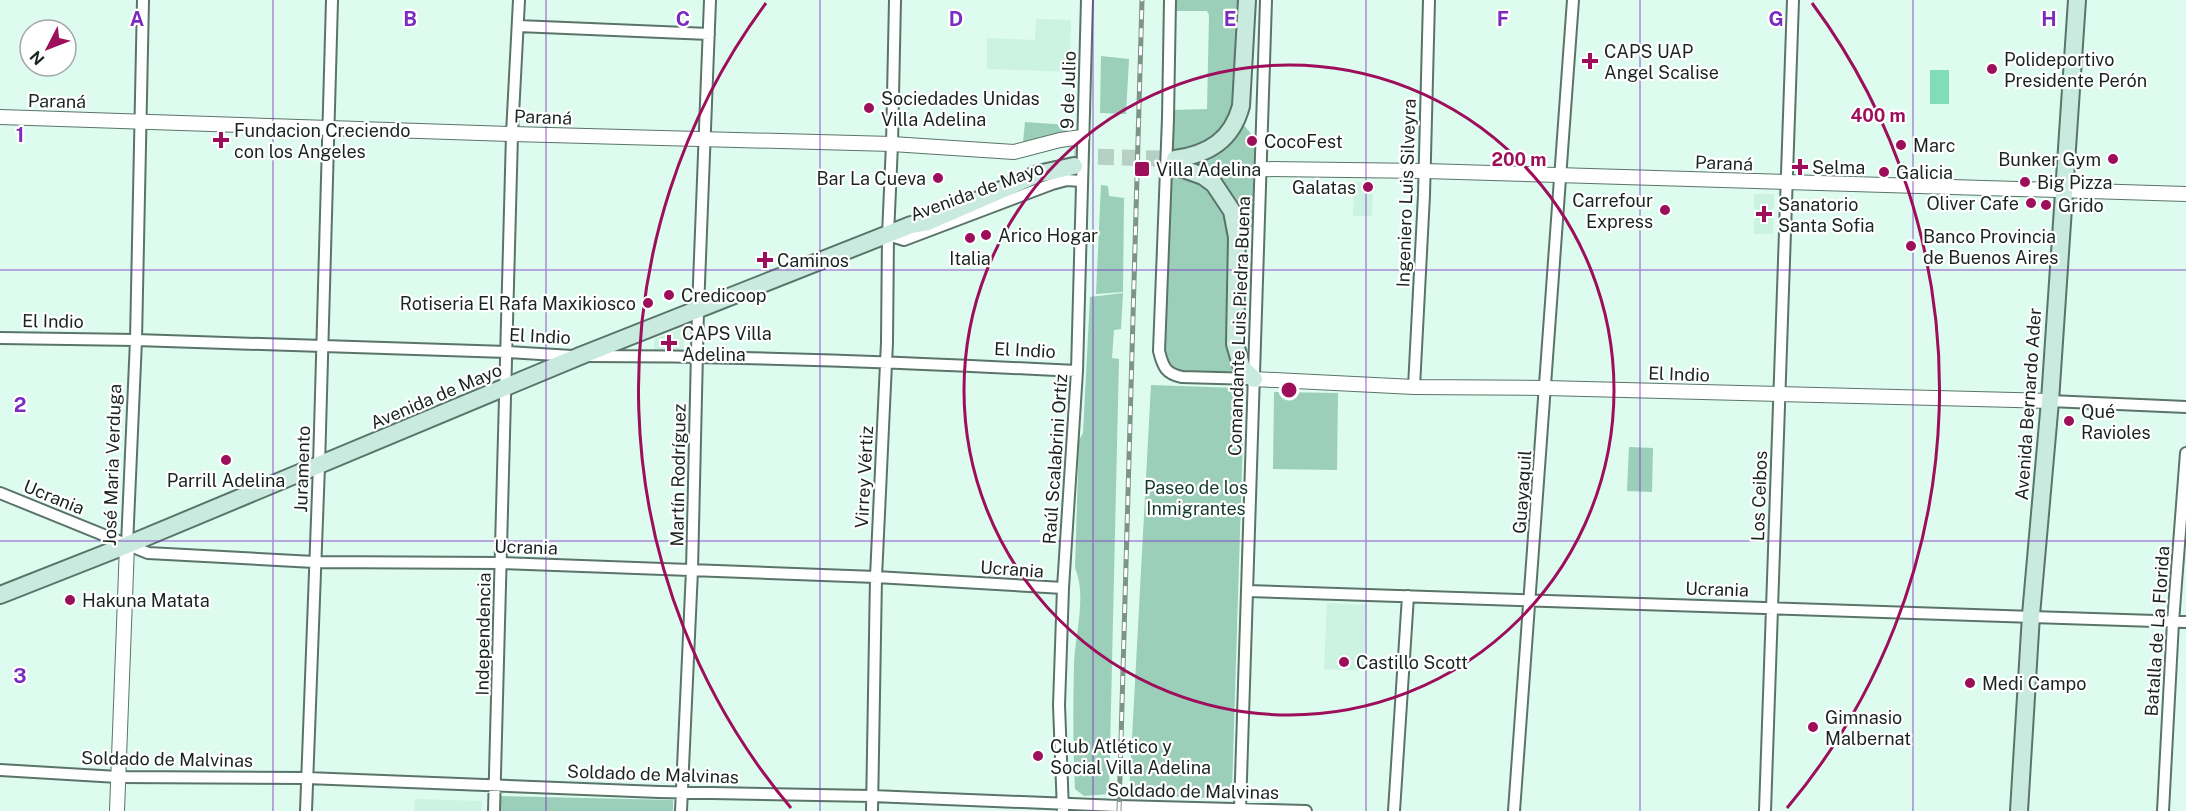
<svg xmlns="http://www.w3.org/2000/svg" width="2186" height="811" font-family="'Public Sans',sans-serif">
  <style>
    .built { fill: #ccf2e1 }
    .green { fill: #9bcfb9 }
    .water { fill: #81dcb8 }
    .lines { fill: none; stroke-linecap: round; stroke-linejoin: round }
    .secondary-tunnel { stroke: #b6d0c5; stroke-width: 16; stroke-dasharray: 16 8; stroke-linecap: butt }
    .minor-casing { stroke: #5a7469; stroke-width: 14 }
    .tertiary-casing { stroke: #5a7469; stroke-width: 16 }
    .secondary-casing { stroke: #5a7469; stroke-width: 20 }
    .minor { stroke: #fff; stroke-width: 10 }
    .tertiary { stroke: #fff; stroke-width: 14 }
    .secondary { stroke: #c9ebdf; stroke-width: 16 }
    .rail-casing { stroke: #7e938a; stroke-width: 5 }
    .rail { stroke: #fff; stroke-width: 3; stroke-dasharray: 9; stroke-linecap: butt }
    .grid { fill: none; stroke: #7b2cbf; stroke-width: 1.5; stroke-opacity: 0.55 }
    .ring { fill: none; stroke: #9d0e5b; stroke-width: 3 }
    .poi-dot { fill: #9d0e5b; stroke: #fff; stroke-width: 2 }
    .labels { text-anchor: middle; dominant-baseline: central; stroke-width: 4.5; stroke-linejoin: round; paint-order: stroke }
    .poi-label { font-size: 18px; fill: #1a2520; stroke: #fff; text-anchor: start }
    .street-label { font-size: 18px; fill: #1a2520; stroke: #fff }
    .park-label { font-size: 18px; fill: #123b2c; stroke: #fff }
    .grid-label { font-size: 20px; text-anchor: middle; font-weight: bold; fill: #7b2cbf; stroke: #fff; stroke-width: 4.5; stroke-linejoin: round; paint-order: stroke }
    .centre { fill: #9d0e5b; stroke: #fff; stroke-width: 3 }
    .ring-label { font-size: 18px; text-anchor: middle; font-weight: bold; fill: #9d0e5b; stroke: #fff; stroke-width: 4.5; stroke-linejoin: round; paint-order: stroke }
  </style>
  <rect width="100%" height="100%" fill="#ddfbee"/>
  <path class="built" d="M1036,19L1071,20L1070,72L987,69V38L1035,40Z
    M1354,182H1373L1372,216H1353Z
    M1754,194H1774L1773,234H1754Z
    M686,327L683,350L654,352V339Z
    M1327,603L1367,605L1364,671L1324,669Z
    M415,799L482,801L481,811H414Z"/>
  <path class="green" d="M1175,0H1240L1236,101L1231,118L1212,140L1173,154L1174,110L1207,109L1209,15L1207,11H1174Z
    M1101,56L1129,59L1126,114L1100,113Z
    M1025,122L1068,125L1066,131L1056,136L1023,142Z
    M1242,123L1257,141L1252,227H1244C1230,183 1221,178 1178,162Z
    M1172,176L1196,181L1209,189L1229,220L1239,374C1223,373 1185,377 1173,366C1168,362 1167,355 1165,349Z
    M1101,185L1108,186L1109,196L1124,198L1123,292L1096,294Z
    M1123,293L1121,329L1114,330L1112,358L1119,359L1109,794L1084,796L1075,789C1073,747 1073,705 1074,664C1075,635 1087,596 1075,568L1079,440L1083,433L1090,297Z
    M1151,385L1236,388V393L1244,403L1232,791L1225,799L1129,794Z
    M1274,392L1338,393L1337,470L1273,469Z
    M1629,447L1653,448L1652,492L1627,491Z
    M495,796L673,800V811H495Z"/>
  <path class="water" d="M1930,70H1949V104H1930Z"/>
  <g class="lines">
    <path class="secondary-tunnel" d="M1074,156L1175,159"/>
    <defs>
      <path id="minor" d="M1170,0L1168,118L1159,351C1163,367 1166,374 1182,377L1254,379
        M518,26L709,34
        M888,235L904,240L1052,184L1067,180L1081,181
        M0,338L136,340L507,352L572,356
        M588,356C751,356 914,363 1077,371
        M1414,387L1424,195L1429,0
        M2050,401L2186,407
        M0,493L148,553L314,562L501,563L876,577L1063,588
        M127,545L136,340L143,0
        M1247,591L2186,622
        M0,770L118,777L307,778L659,792L872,796L1119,806L1306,811
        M1240,809L1266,0
        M306,811L319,466L332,0
        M494,811L512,134L519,0
        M681,811L692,570L698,309L710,0
        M872,811L876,577L887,342L888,235L892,144L895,0
        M1063,811L1059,705L1063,588L1077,371L1087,0
        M1394,811L1408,596
        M1514,811L1573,0
        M1765,811L1793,0
        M2163,811L2173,622L2186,453"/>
      <path id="tertiary" d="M0,117L512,134L892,144L1014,152L1060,140L1082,137
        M1261,169L1425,171L2186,194
        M1254,379L1414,387L1546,388L2050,401
        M117,811L127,545"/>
      <path id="secondary" d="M1175,159C1209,154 1232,140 1241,106L1247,0
        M1175,166L1203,176L1214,184L1232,211L1237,237L1235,344L1242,368L1254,379
        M0,595L127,545L580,356L911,225L928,222L1038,174L1074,166
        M2019,811L2031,615L2050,401L2077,0"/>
    </defs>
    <use href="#minor" class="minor-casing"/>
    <use href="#tertiary" class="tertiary-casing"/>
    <use href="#secondary" class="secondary-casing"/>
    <use href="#minor" class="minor"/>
    <use href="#tertiary" class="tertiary"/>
    <use href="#secondary" class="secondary"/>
    <defs>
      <path id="rail" d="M1119,811L1142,0"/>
    </defs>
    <use href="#rail" class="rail-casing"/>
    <use href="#rail" class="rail"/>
  </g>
  <path class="grid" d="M273,0V811M546,0V811M820,0V811M1093,0V811M1366,0V811M1640,0V811M1913,0V811M0,270H2186M0,541H2186"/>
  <g class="ring">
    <circle cx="1289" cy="390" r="325"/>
    <path d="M791 808A650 650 0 0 1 766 3M1812 3A650 650 0 0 1 1787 808"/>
  </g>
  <g class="poi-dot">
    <path d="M1587 52h6v6h6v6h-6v6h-6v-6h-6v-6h6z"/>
    <circle cx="1992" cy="69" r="6"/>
    <circle cx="869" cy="108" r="6"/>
    <path d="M218 131h6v6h6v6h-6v6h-6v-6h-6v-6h6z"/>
    <circle cx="1252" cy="141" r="6"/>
    <circle cx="1901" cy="145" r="6"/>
    <circle cx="2113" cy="159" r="6"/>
    <path d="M1797 158h6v6h6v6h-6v6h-6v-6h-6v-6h6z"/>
    <rect x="1134" y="161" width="16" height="16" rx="3"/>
    <circle cx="1884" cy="172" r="6"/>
    <circle cx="938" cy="178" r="6"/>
    <circle cx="2025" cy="182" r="6"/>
    <circle cx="1368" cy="187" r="6"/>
    <circle cx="2031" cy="203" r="6"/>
    <circle cx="2046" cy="205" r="6"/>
    <circle cx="1665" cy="210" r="6"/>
    <path d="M1761 205h6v6h6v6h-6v6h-6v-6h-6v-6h6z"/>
    <circle cx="986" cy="235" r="6"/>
    <circle cx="970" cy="238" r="6"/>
    <circle cx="1911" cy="246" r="6"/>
    <path d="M762 251h6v6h6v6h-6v6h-6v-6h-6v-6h6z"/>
    <circle cx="669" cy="295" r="6"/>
    <circle cx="648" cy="303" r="6"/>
    <path d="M666 334h6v6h6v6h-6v6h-6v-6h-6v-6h6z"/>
    <circle cx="2069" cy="421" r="6"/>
    <circle cx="226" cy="460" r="6"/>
    <circle cx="70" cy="600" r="6"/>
    <circle cx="1344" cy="662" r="6"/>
    <circle cx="1970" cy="683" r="6"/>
    <circle cx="1813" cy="727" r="6"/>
    <circle cx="1038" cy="756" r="6"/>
  </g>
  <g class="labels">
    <g class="poi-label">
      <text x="1604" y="51">CAPS UAP<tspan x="1604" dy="21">Angel Scalise</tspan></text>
      <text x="2004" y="59">Polideportivo<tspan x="2004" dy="21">Presidente Perón</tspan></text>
      <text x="881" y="98">Sociedades Unidas<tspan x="881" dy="21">Villa Adelina</tspan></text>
      <text x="234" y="130">Fundacion Creciendo<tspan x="234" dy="21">con los Angeles</tspan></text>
      <text x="1264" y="141">CocoFest</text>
      <text x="1913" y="145">Marc</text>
      <text x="2101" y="159" text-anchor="end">Bunker Gym</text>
      <text x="1812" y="167">Selma</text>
      <text x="1156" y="169">Villa Adelina</text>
      <text x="1896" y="172">Galicia</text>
      <text x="926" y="178" text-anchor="end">Bar La Cueva</text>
      <text x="2037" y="182">Big Pizza</text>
      <text x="1356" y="187" text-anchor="end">Galatas</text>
      <text x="1653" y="200" text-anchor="end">Carrefour<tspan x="1653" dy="21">Express</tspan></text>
      <text x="2019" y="203" text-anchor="end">Oliver Cafe</text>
      <text x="1778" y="204">Sanatorio<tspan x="1778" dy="21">Santa Sofia</tspan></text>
      <text x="2058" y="205">Grido</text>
      <text x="998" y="235">Arico Hogar</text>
      <text x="1923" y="236">Banco Provincia<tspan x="1923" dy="21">de Buenos Aires</tspan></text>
      <text x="970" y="258" text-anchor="middle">Italia</text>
      <text x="777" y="260">Caminos</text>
      <text x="681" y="295">Credicoop</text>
      <text x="636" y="303" text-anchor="end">Rotiseria El Rafa Maxikiosco</text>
      <text x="682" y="333">CAPS Villa<tspan x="682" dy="21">Adelina</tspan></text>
      <text x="2081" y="411">Qué<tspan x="2081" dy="21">Ravioles</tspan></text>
      <text x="226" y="480" text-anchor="middle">Parrill Adelina</text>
      <text x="82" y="600">Hakuna Matata</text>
      <text x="1356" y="662">Castillo Scott</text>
      <text x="1982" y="683">Medi Campo</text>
      <text x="1825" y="717">Gimnasio<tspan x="1825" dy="21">Malbernat</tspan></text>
      <text x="1050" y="746">Club Atlético y<tspan x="1050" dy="21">Social Villa Adelina</tspan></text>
    </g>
    <g class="street-label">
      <text transform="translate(1068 90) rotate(-88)">9 de Julio</text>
      <text transform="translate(57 101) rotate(1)">Paraná</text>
      <text transform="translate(543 117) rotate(2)">Paraná</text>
      <text transform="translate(1724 163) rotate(2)">Paraná</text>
      <text transform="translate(977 191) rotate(-20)">Avenida de Mayo</text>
      <text transform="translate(1406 193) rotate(-88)">Ingeniero Luis Silveyra</text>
      <text transform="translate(53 321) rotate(1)">El Indio</text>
      <text transform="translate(1239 326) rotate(-88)">Comandante Luis Piedra Buena</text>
      <text transform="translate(540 336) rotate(3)">El Indio</text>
      <text transform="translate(1025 350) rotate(3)">El Indio</text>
      <text transform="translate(1679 374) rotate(2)">El Indio</text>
      <text transform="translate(436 396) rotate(-23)">Avenida de Mayo</text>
      <text transform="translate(2028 404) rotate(-86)">Avenida Bernardo Ader</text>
      <text transform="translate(1055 459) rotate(-86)">Raúl Scalabrini Ortíz</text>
      <text transform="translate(112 465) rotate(-88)">José Maria Verduga</text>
      <text transform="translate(302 469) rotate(-88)">Juramento</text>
      <text transform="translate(678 475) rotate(-89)">Martín Rodríguez</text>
      <text transform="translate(864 477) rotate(-87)">Virrey Vértiz</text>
      <text transform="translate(1522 492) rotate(-86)">Guayaquil</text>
      <text transform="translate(1759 496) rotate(-88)">Los Ceibos</text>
      <text transform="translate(54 497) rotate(22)">Ucrania</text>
      <text transform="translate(526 547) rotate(2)">Ucrania</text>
      <text transform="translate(1012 569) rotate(4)">Ucrania</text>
      <text transform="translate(1717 589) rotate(2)">Ucrania</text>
      <text transform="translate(2157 631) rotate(-86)">Batalla de La Florida</text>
      <text transform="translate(483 634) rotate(-89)">Independencia</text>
      <text transform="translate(167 759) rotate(1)">Soldado de Malvinas</text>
      <text transform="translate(653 774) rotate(2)">Soldado de Malvinas</text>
      <text transform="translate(1193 791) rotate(1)">Soldado de Malvinas</text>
    </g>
    <g class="park-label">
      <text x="1196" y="487">Paseo de los<tspan x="1196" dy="21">Inmigrantes</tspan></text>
    </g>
  </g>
  <g class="grid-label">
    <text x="137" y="26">A</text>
    <text x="410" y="26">B</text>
    <text x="683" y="26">C</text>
    <text x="956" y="26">D</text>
    <text x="1230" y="26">E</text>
    <text x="1503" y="26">F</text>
    <text x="1776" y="26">G</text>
    <text x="2049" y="26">H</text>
    <text x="20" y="142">1</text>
    <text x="20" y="412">2</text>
    <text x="20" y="683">3</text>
  </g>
  <circle cx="1289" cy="390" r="9" class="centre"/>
  <g class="ring-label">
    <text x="1878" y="122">400 m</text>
    <text x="1519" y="166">200 m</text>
  </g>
  <g transform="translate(48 48) rotate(228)"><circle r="28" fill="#ffffff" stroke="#a3a8a6" stroke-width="1.5"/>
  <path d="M0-4.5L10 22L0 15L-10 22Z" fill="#9d0e5b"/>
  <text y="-9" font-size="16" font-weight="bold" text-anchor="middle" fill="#1a2520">N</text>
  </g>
</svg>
